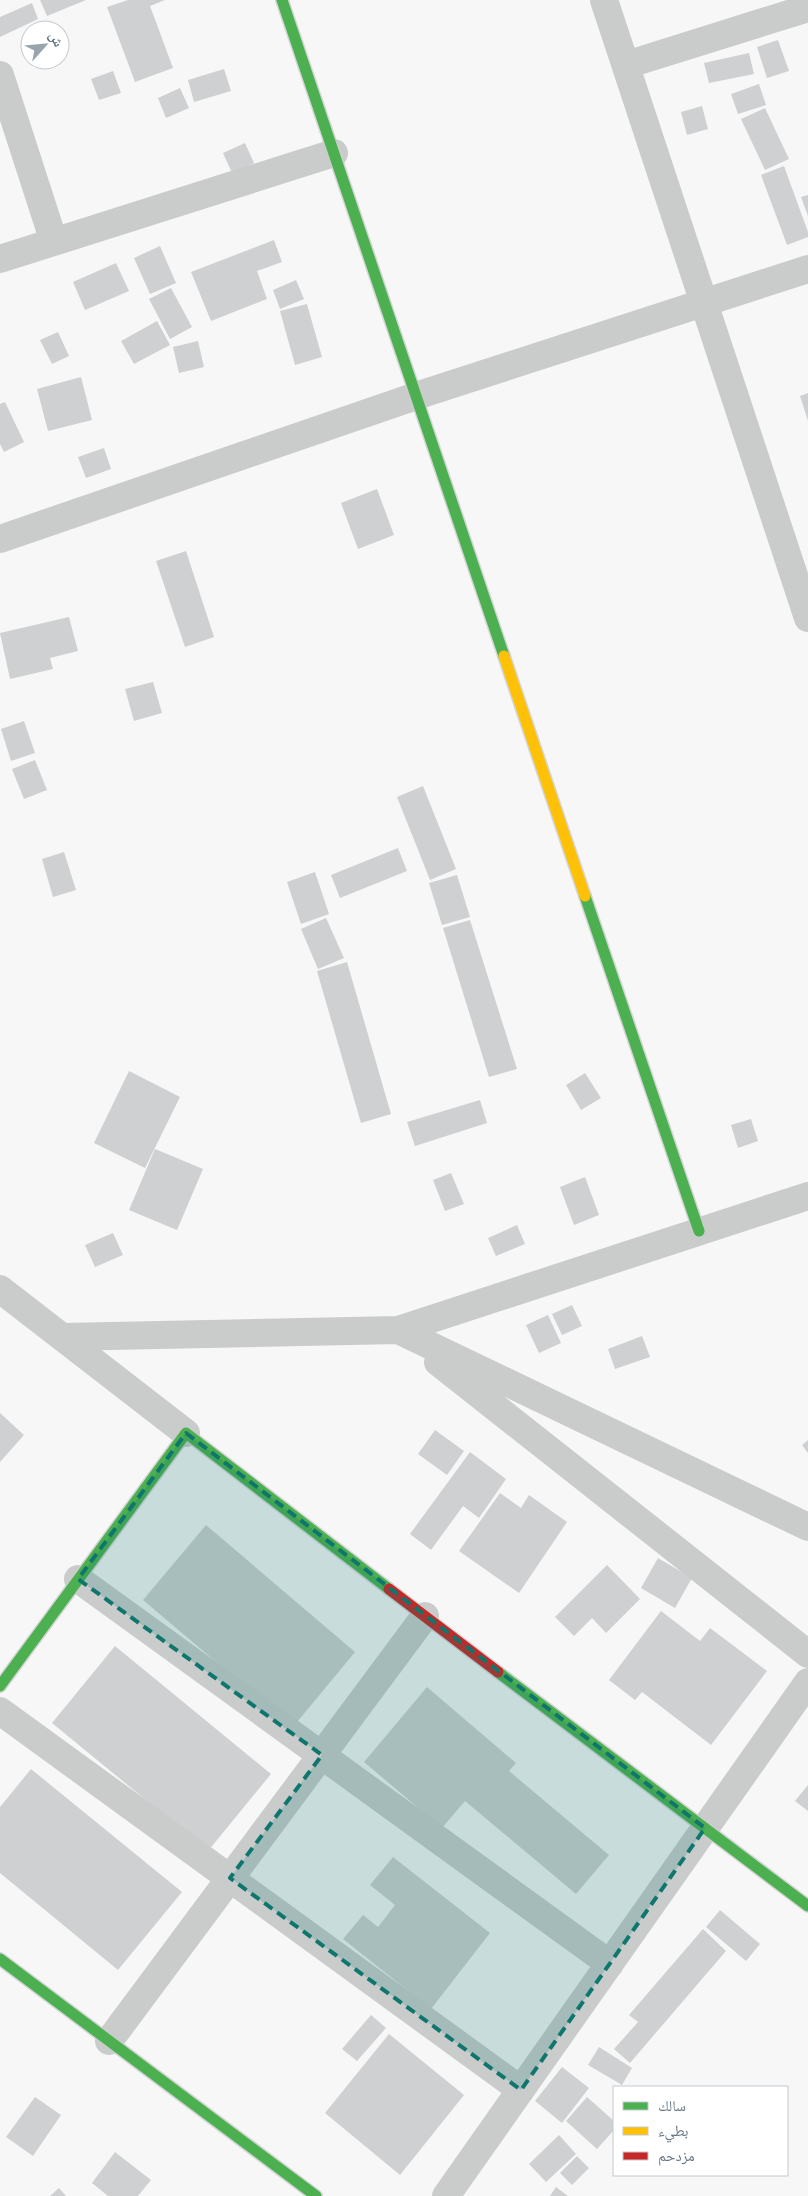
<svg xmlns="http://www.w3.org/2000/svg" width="808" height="2196" font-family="'DM Sans','Noto Naskh Arabic',sans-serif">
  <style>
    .building { fill: #ced0d1 }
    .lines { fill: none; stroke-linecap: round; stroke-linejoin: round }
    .fast-casing { stroke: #d4d5d6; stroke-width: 14 }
    .slow-casing { stroke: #d4d5d6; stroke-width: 14 }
    .jam-casing { stroke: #d4d5d6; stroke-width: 14 }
    .street { stroke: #cacccc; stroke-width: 28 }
    .fast { stroke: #4caf50; stroke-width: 11 }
    .slow { stroke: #ffc107; stroke-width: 11 }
    .jam { stroke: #c62828; stroke-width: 11 }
    .marked { fill: #0f766e; fill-opacity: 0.2; stroke: #0f766e; stroke-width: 4; stroke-dasharray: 10 6; stroke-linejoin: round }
  </style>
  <rect width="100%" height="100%" fill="#f7f7f7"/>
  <path class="building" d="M40,0H86L47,16Z
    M128,0H165L150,6L173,68L135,82L107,7Z
    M32,3L38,19L0,37V17Z
    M778,40L789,71L767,78L757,47Z
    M749,53L754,74L709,83L704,63Z
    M224,69L231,91L194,102L188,80Z
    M113,71L121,93L99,100L91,79Z
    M759,84L766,105L738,114L731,94Z
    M180,88L189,108L166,118L158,98Z
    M702,106L708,129L687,135L681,112Z
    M765,108L789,159L765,170L741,119Z
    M245,143L254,163L232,173L223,153Z
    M784,166L808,232V237L787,245L761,175Z
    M808,195V216L801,197Z
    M274,240L282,262L257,271L267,299L211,321L191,272Z
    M160,246L176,283L150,294L134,258Z
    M116,263L129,291L85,310L73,282Z
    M296,280L304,299L280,309L273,290Z
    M171,288L192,327L170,339L149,299Z
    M307,304L322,357L295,365L280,311Z
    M157,321L170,345L134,364L121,341Z
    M58,332L69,356L52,364L40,340Z
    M198,341L204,367L179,373L173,347Z
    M81,377L92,420L48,431L37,389Z
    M808,393V421L800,396Z
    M5,402L24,442L4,452L0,444V404Z
    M104,448L111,469L86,478L78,457Z
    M377,489L394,535L358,549L341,503Z
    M186,551L214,637L185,647L156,561Z
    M69,617L78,651L50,658L53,669L10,679L0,633Z
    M153,682L162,713L134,721L125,689Z
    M24,721L35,753L11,761L1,729Z
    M35,760L47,790L24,799L12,769Z
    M423,786L456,869L430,880L397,797Z
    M398,848L407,871L340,898L331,875Z
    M64,852L76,890L53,897L42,859Z
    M315,872L329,914L301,924L287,882Z
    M457,875L470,917L442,925L429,883Z
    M326,918L344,958L318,969L301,929Z
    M470,920L517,1069L489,1077L443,928Z
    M347,962L391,1114L361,1123L317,971Z
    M129,1071L180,1097L145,1168L94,1143Z
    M585,1073L601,1098L581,1110L566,1085Z
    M480,1100L487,1123L415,1146L407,1122Z
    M751,1119L758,1141L738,1148L731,1125Z
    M155,1149L203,1169L177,1230L129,1210Z
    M451,1173L464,1204L445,1211L433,1180Z
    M585,1177L599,1215L574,1225L560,1187Z
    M517,1225L525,1244L496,1256L488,1238Z
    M113,1233L123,1255L95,1267L85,1245Z
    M572,1305L582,1326L562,1335L552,1314Z
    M548,1315L561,1343L539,1353L526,1325Z
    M642,1336L650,1357L615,1369L608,1349Z
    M0,1413L24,1435L0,1462Z
    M435,1430L464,1451L447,1475L418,1454Z
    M808,1440V1453L802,1445Z
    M470,1452L506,1479L479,1518L463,1506L431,1550L410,1534Z
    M500,1493L521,1508L529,1495L567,1522L519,1593L459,1551Z
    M206,1525L355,1652L293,1727L143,1600Z
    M658,1558L692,1578L675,1608L641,1588Z
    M607,1565L640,1599L606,1633L592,1618L574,1636L555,1617Z
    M661,1611L700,1641L710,1628L767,1671L711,1745L642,1692L635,1700L609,1680Z
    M115,1646L271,1774L208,1851L52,1723Z
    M427,1687L516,1763L509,1771L609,1855L576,1894L465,1801L442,1828L364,1762Z
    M31,1769L182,1892L118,1970L0,1873V1807Z
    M808,1785V1811L795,1801Z
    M393,1857L490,1933L431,2009L343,1939L363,1915L378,1927L395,1905L370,1885Z
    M720,1910L760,1944L746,1961L706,1927Z
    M703,1929L726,1951L630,2063L614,2049L638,2022L629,2015Z
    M371,2015L386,2028L357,2061L342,2049Z
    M389,2034L464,2095L400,2175L325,2113Z
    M599,2047L632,2068L622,2085L588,2065Z
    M562,2067L589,2088L562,2123L535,2101Z
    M35,2097L61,2115L33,2156L6,2137Z
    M587,2097L614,2121V2130L597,2149L566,2121Z
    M559,2135L576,2154L546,2182L529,2164Z
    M115,2152L151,2180L138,2196H108L92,2183Z
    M577,2156L589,2168L572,2185L560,2173Z
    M556,2187L568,2196H550Z
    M59,2188L66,2196H50Z"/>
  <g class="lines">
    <defs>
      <path id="fast" d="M282,0L504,656
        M585,896L699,1231
        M498,1672L808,1906
        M0,1686L186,1433L389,1589
        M0,1959L316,2196"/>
      <path id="slow" d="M504,656L585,896"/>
      <path id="jam" d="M389,1589L498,1672"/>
    </defs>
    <use href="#fast" class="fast-casing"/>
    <use href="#slow" class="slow-casing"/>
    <use href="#jam" class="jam-casing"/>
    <path class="street" d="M604,0L808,618
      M626,65L808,8
      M0,75L54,242
      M0,259L334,153
      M0,539L425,393L808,269
      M0,1289L186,1433
      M398,1330L808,1196
      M62,1337L398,1330L808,1527
      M438,1362L808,1654
      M78,1579L610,1964
      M0,1711L521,2090
      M109,2041L425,1616
      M446,2196L808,1682"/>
    <use href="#fast" class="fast"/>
    <use href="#slow" class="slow"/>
    <use href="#jam" class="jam"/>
  </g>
  <path class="marked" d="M186,1433L705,1828L521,2090L230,1878L322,1755L78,1579Z"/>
  <rect x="613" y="2086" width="175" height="90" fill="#ffffff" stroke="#c2c9cf"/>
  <rect x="623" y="2102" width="25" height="8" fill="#4caf50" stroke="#c2c9cf"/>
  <text x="658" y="2111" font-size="15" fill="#677886">سالك</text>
  <rect x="623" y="2127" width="25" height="8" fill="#ffc107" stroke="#c2c9cf"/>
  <text x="658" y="2136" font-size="15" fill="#677886">بطيء</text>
  <rect x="623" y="2152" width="25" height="8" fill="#c62828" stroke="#c2c9cf"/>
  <text x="658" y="2161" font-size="15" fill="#677886">مزدحم</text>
  <g transform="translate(45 45) rotate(63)"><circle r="24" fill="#ffffff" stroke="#c2c9cf"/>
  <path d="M0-4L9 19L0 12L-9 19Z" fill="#99a4ae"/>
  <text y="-8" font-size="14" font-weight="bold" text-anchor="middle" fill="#677886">ش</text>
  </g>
</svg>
